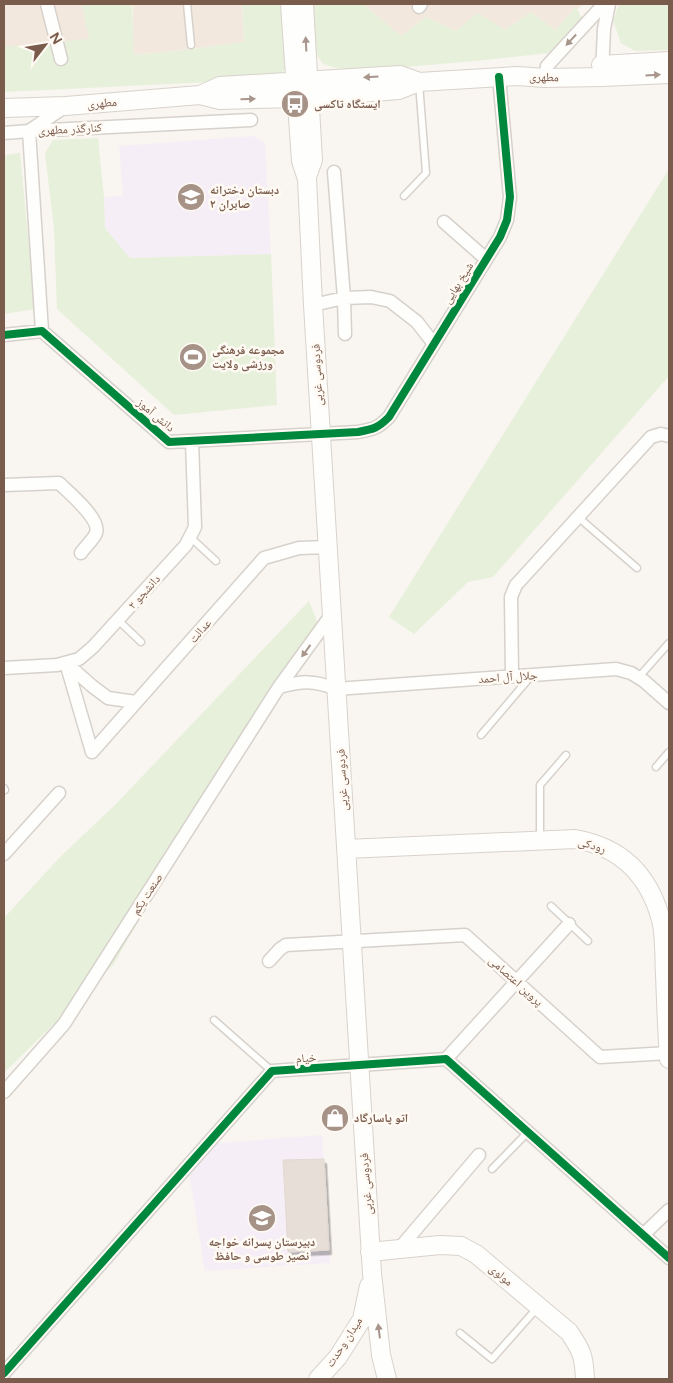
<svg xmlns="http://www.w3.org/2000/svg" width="673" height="1383" font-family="Figtree,'Noto Naskh Arabic',sans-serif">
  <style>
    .residential { fill: #f2e8de }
    .education { fill: #f6eef6 }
    .green { fill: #e7f0db }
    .building { fill: #e6ded7; stroke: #e2d8d2; filter: url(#shadow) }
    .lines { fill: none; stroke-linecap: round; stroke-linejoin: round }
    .lane-casing { stroke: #d7d1cb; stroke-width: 9 }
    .street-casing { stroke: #d7d1cb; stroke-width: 15 }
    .secondary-casing { stroke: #d9d2cb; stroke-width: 20 }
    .lane { stroke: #fefefd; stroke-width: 6 }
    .street { stroke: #fefefd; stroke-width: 12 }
    .secondary { stroke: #fefefd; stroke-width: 18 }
    .cycleway-casing { stroke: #fffaf3; stroke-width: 11 }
    .cycleway { stroke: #00873e; stroke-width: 8 }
    .oneway { fill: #a8958b }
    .labels { text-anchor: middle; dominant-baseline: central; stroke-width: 5; stroke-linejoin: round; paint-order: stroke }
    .street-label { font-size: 12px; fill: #7a5c4d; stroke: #fffaf3 }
    .poi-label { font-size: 12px; font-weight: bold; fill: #7a5c4d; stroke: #fffaf3; text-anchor: start }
  </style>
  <defs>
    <filter id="shadow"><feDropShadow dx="2.5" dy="4.5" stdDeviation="0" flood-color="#0004"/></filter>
  </defs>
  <rect width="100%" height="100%" fill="#f9f5f0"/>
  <path class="residential" d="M4,4H110L117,51L4,61Z
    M133,4H242L244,42L185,50L133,55Z
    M363,4H583L555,30L531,12L505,30L456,31L426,17L401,36Z"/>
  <path class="education" d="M253,136L265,143L271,254L130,258L105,228L104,197L123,196L119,146Z
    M322,1135L330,1263L205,1271L189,1173L219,1143Z"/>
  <path class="green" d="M82,4H132L134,55L185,50L244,42L242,4H281L285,70L272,79L4,92V47L89,39Z
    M312,4H363L401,36L426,17L456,31L478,13L505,30L531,12L555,30L576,7L582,18L549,53L486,60L370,70L336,68L323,64L314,51Z
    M619,4H669V50L635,51L621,43L613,21Z
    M98,138L104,197L105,228L130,258L271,254L277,405L174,415L57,309L54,229L45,153L53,140Z
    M20,153L35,309L4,314V155Z
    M669,169V376L493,577L468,582L414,634L389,617Z
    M309,601L319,627L192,830L113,965L4,1073V918L60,857L114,806Z"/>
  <path class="building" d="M324,1159L329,1250L288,1252L283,1160Z"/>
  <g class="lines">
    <defs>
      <path id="lane" d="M187,4L191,45
        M404,196L426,173L419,83
        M578,517L637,568
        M190,537L216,561
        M118,620L141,642
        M638,678L669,643
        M481,735L532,675
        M656,767L669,752
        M4,788L5,790
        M540,839V785L566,755
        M551,906L588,941
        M214,1020L272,1071
        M492,1169L528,1132
        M460,1333L492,1359L538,1307"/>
      <path id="street" d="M47,4L61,59
        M419,7L421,4
        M602,72L604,29L609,4
        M545,78L547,66L604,4
        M4,133L29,131L66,106
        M334,172L344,298L345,334
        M444,222L486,259
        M313,305L344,298L371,297L390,301L417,322L434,344
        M42,331L29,131L251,120
        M4,335L42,331L169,442L358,432C374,429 378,428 389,417L500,237L507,220L510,197L499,77
        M4,485L59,483C69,493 101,519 96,533C94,539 84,548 81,553
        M4,668L57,665L79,659L93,647L186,545L195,527L192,441
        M512,676L511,597L516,585L651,437L661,434L669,436
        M279,687C303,681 313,680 336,689L616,669L631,673L644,681L669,703
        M92,752L264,558L299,548L328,547
        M92,752L66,663L92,686L108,698L136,702
        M4,854L59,793
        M269,961L280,949L286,945L465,935L600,1057L669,1053
        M446,1059L569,924
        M4,1092L64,1024L279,687L332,614
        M643,1235L669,1210
        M399,1249L479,1155
        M4,1373L272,1071L446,1059L669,1258"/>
      <path id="secondary" d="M290,4L301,161L307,179L313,305L372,1273L381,1355L387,1379
        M304,4L313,160L308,174
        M601,65L669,61
        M200,95L220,100L296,98L399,90L419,82L517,76L545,78L602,77L669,74
        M4,108L66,106L200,95L220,86L400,75L419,82
        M346,849L575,839C621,847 649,875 661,920C665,934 664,959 665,974C666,1002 667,1031 669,1059
        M370,1252L440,1245L461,1246L476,1254L569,1332C582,1351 584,1356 585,1379
        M318,1379L338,1357L362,1319L369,1286"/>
    </defs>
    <use href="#lane" class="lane-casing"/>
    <use href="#street" class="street-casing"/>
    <use href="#secondary" class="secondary-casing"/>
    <use href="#lane" class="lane"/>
    <use href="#street" class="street"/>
    <use href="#secondary" class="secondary"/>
    <defs>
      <path id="cycleway" d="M4,335L42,331L169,442L358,432C374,429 378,428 389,417L500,237L507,220L510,197L499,77
        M4,1373L272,1071L446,1059L669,1258"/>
    </defs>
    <use href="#cycleway" class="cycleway-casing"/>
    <use href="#cycleway" class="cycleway"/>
  </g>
  <defs><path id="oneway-solid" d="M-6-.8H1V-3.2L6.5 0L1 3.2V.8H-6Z" transform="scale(1.25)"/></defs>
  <g class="oneway">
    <use href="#oneway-solid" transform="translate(571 40) rotate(133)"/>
    <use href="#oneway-solid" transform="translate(306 44) rotate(-93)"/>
    <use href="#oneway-solid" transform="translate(653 75) rotate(-3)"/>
    <use href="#oneway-solid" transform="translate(371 77) rotate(176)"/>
    <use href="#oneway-solid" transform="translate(248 99) rotate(-2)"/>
    <use href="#oneway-solid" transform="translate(306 651) rotate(126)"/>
    <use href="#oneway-solid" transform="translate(379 1331) rotate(-97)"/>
  </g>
  <defs>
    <symbol id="bus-disc" viewBox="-11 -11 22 22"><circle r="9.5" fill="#a69286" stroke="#fffaf3"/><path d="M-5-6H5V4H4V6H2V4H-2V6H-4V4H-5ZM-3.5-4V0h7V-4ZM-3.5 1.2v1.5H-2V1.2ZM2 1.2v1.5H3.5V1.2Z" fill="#fff"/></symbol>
    <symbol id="school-disc" viewBox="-11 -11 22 22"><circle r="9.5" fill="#a69286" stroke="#fffaf3"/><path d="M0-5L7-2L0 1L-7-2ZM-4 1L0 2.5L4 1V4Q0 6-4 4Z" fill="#fff"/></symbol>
    <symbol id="stadium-disc" viewBox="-11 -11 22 22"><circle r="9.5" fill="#a69286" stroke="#fffaf3"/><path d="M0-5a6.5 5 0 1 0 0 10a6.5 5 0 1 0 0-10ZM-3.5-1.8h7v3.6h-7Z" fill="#fff"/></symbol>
    <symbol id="shop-disc" viewBox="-11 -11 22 22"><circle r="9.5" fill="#a69286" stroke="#fffaf3"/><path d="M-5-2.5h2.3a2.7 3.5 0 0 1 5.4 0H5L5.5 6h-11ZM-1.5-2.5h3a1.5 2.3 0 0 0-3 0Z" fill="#fff"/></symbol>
  </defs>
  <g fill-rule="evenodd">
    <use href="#bus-disc" x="279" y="88" width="32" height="32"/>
    <use href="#school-disc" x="175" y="181" width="32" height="32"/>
    <use href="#stadium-disc" x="177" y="341" width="32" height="32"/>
    <use href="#shop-disc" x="319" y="1102" width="32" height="32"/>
    <use href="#school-disc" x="246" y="1202" width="32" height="32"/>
  </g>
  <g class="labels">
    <g class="street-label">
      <text transform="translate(544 77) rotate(2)">مطهری</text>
      <text transform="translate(102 103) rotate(-5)">مطهری</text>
      <text transform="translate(70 129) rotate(-3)">کنارگذر مطهری</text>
      <text transform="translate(458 283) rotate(-58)">شیخ بهایی</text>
      <text transform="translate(317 375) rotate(-93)">فردوسی غربی</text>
      <text transform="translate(156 415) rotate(40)">دانش آموز</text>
      <text transform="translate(144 592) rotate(-48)">دانشجو ۲</text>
      <text transform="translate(200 631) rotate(-49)">عدالت</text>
      <text transform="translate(508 677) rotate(-4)">جلال آل احمد</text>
      <text transform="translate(342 780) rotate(-93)">فردوسی غربی</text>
      <text transform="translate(592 845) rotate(17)">رودکی</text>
      <text transform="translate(147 894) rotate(-57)">صنعت یکم</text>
      <text transform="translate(516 981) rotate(42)">پروین اعتصامی</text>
      <text transform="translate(306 1058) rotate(-4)">خیام</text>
      <text transform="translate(366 1184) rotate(-94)">فردوسی غربی</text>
      <text transform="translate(501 1275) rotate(40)">مولوی</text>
      <text transform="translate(344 1342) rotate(-57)">میدان وحدت</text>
    </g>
    <g class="poi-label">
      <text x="314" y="104">ایستگاه تاکسی</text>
      <text x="210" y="190">دبستان دخترانه<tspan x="210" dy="14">صابران ۲</tspan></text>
      <text x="212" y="350">مجموعه فرهنگی<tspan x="212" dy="14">ورزشی ولایت</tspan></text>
      <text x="354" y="1118">اتو پاسارگاد</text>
      <text x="262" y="1242" text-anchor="middle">دبیرستان پسرانه خواجه<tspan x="262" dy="14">نصیر طوسی و حافظ</tspan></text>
    </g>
  </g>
  <rect width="673" height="1383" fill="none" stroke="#7a5c4d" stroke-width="10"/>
  <g transform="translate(45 45) rotate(59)" stroke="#fffaf3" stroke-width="4" paint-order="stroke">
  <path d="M0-4L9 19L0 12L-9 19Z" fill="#7a5c4d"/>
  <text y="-8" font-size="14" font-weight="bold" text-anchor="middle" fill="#7a5c4d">N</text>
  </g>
</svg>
